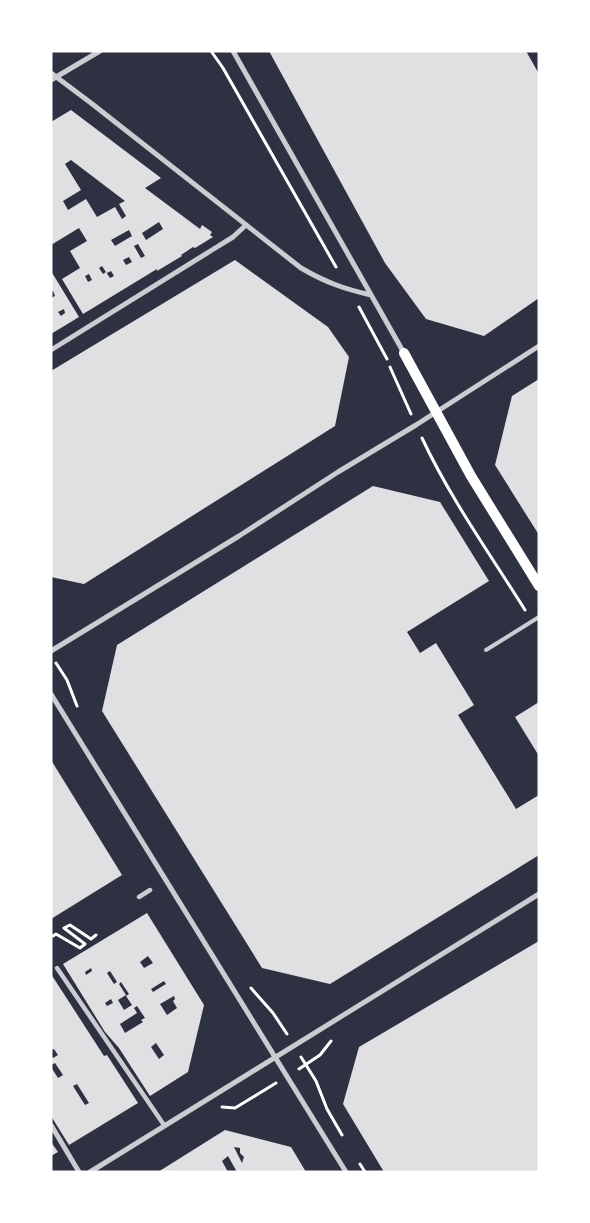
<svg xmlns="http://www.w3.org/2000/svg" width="590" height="1223" font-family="'PT Sans Narrow',sans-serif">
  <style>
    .building { fill: #e0e0e3; fill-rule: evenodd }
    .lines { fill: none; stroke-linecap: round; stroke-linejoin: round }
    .path { stroke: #fff; stroke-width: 3 }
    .service { stroke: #caccd0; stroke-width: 4 }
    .pedestrian { stroke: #caccd0; stroke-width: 4.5 }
    .minor { stroke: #caccd0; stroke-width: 5 }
    .secondary { stroke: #fff; stroke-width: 10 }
  </style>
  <rect width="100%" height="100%" fill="#2d3142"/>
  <path class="building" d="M269,51H526L539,74V298L484,336L426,319L385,263Z
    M71,110L161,178L145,188L200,229L202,225L212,232L210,235L213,237L195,248L193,247L181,255L182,256L157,271V269L83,314L62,279L80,268L70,251L87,241L79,228L51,245V122ZM71,160L125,201L119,204L126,216L122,219L115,207L97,217L86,199L68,210L63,201L81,190L65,164ZM159,222L163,229L146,240L142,233ZM129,230L132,236L115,246L111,240ZM138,244L145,256L141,258L134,246ZM129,257L132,262L126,265L123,260ZM102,266L106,272L103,274L99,268ZM111,271L114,276L110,278L106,272L107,273ZM89,274L92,280L88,282L85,276Z
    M235,260L328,327L349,357L335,426L84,584L51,577V371Z
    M51,271L79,317L51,334V298L55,296L53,291L51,292ZM64,309L65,313L61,316L58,312Z
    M539,379V535L495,465L512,396Z
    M373,486L440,502L489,581L407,632L420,653L436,643L474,705L458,715L516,809L539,795V855L330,984L262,968L102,711L117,645Z
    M539,702V756L515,717Z
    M51,760L122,875L51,919Z
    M147,913L204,1005L188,1072L150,1096L119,1048L105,1032L63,964ZM148,956L153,963L144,968L140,962ZM91,968L92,971L86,975L85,972ZM110,971L117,982L114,984L107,973ZM164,981L166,984L153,992L151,989ZM121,982L129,994L126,996L132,1005L124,1010L118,1000L126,995L119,984ZM174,996L175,999L173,1001L177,1008L167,1015L160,1004ZM111,999L113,1003L107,1006L105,1003ZM137,1006L145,1018L141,1020L143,1022L125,1033L120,1024L137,1013L134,1008ZM156,1043L164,1055L159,1059L151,1047Z
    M539,941V1172H384L343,1104L359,1047Z
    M51,974L104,1056L107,1055L138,1103L69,1145L51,1116V1067L58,1078L63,1075L55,1063L51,1065V1056L53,1058L58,1055L54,1049L51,1050ZM77,1084L89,1103L85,1105L73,1086Z
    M225,1130L291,1147L306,1172H237L228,1156L222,1161L228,1172H158ZM234,1147L240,1148V1153L244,1157L242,1163Z
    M51,1142L58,1152L51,1156Z"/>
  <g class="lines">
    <path class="path" d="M211,51L223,68L336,267
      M359,307L387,359
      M390,367L411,414
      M422,438C450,498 490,554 525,610
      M56,663L67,680L77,706
      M53,936L56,934L80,948L85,944L64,928L70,925L91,939L96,935
      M251,988L273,1013L287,1034
      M301,1057L316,1081L327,1109L342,1135
      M299,1069L320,1055L331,1041
      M222,1107L235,1108L276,1083
      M360,1164L365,1172"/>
    <path class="service" d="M486,650L539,617"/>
    <path class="pedestrian" d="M139,897L150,890
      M57,968L164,1125"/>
    <path class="minor" d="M233,51L404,353
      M51,73L91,103L301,268C325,282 344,289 371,295
      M51,80L100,51
      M51,350L212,250L233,237L246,225
      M51,651L239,536L338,472L416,425L539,346
      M51,694L346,1172
      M51,1125L79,1172
      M90,1172L539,894"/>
    <path class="secondary" d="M404,353L471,476L539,586"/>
  </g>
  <rect width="590" height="1223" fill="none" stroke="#ffffff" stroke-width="105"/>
</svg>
